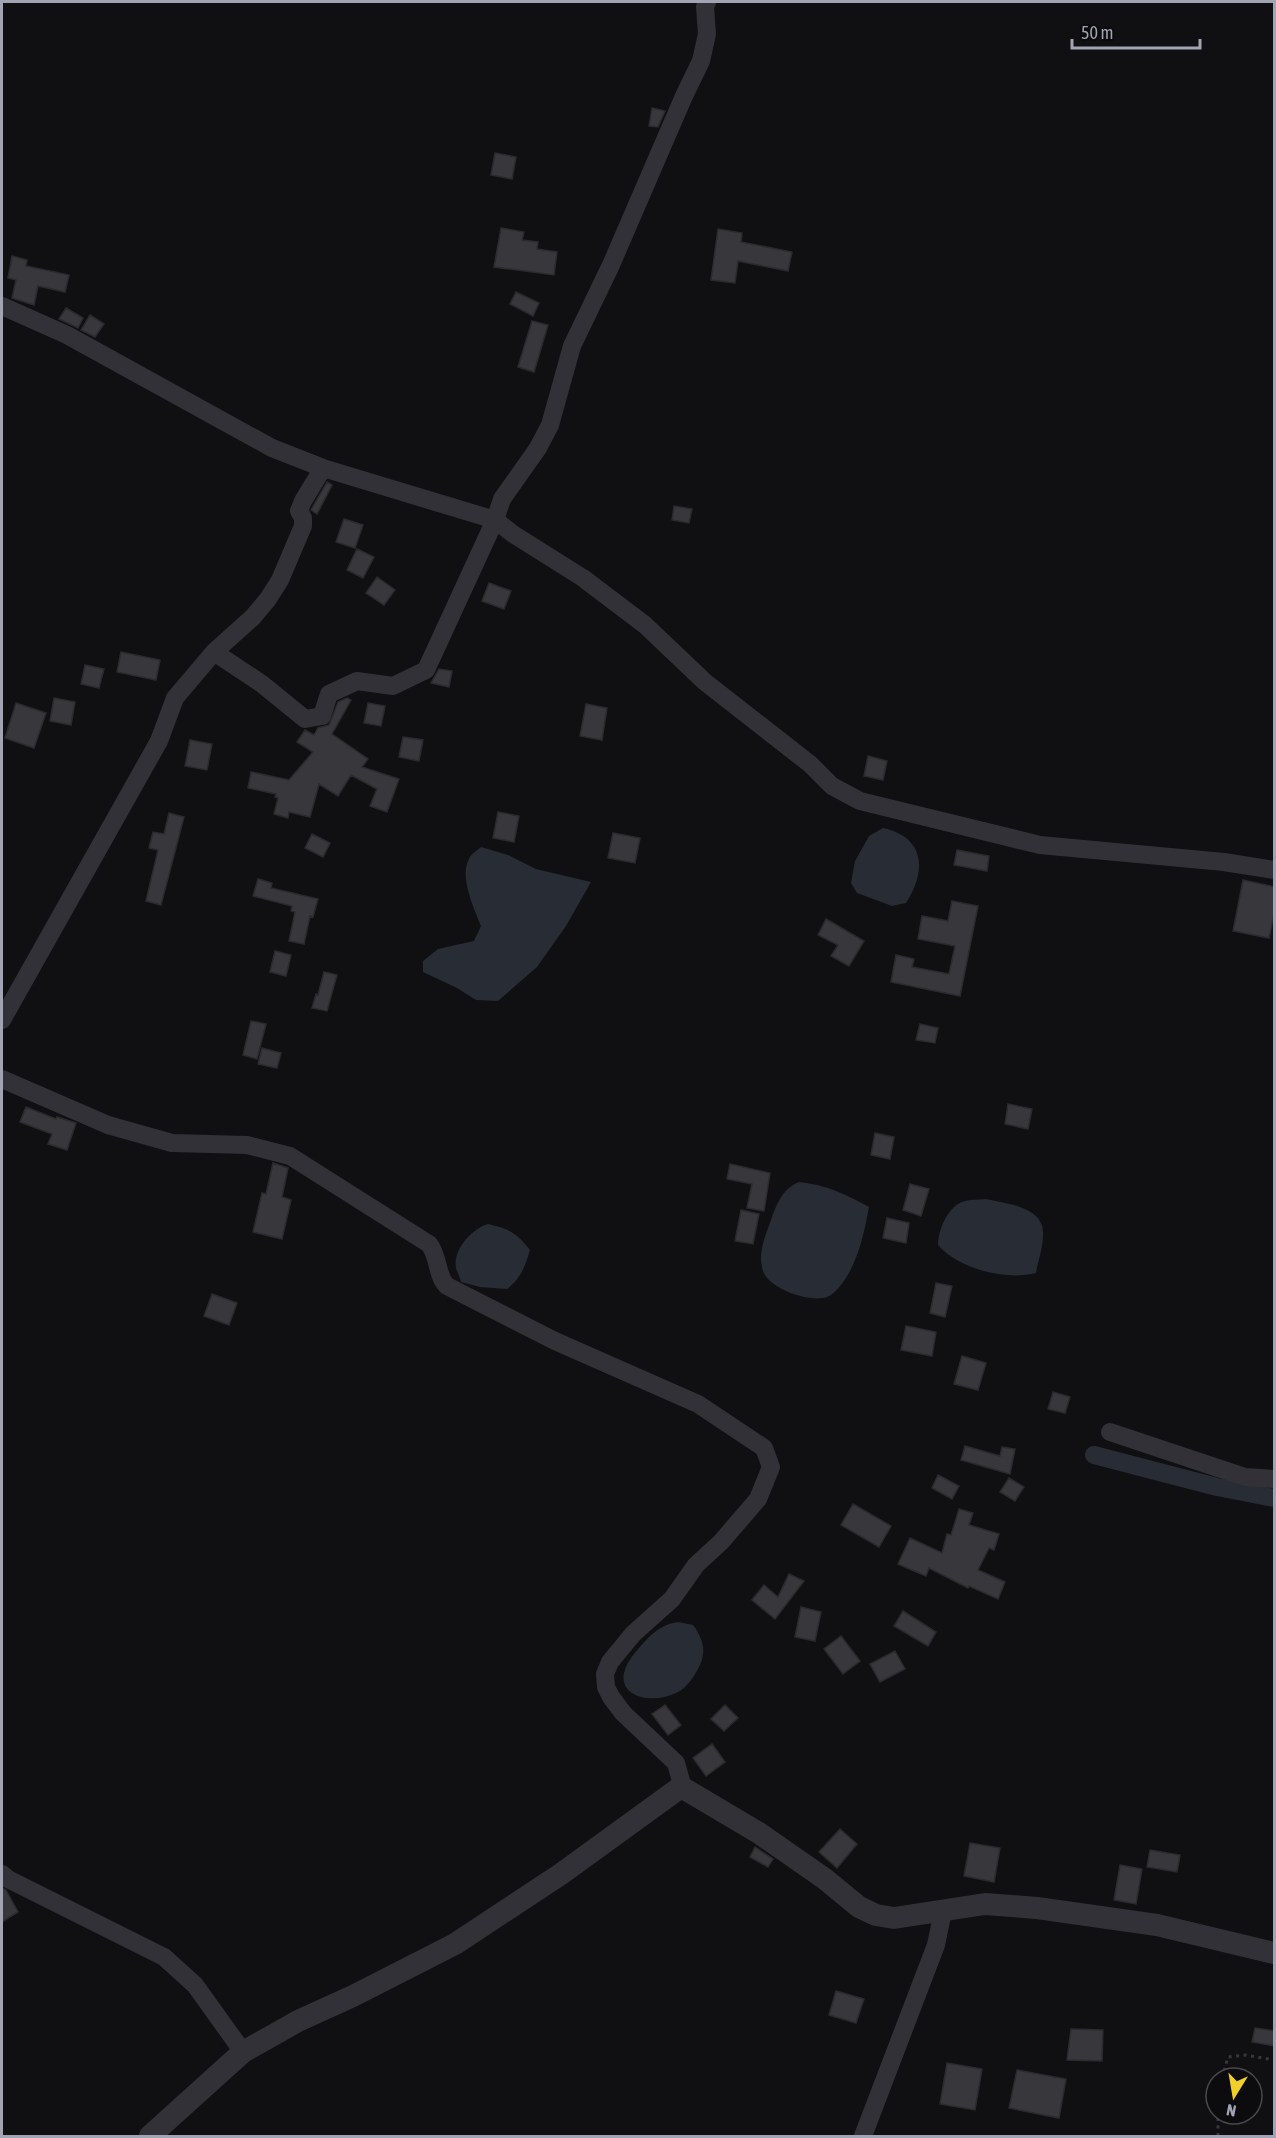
<svg xmlns="http://www.w3.org/2000/svg" width="1276" height="2138" font-family="'Asap Condensed',sans-serif">
  <style>
    .water { fill: #272c35 }
    .lines { fill: none; stroke-linecap: round; stroke-linejoin: round }
    .canal { stroke: #272c35; stroke-width: 18 }
    .building { fill: #38383c; stroke: #2b2a2e; stroke-width: 1.5 }
    .path { stroke: #37383e; stroke-width: 3; stroke-dasharray: 3 4.5; stroke-linecap: butt }
    .minor { stroke: #313137; stroke-width: 18 }
    .tertiary { stroke: #313137; stroke-width: 22 }
  </style>
  <rect width="100%" height="100%" fill="#101012"/>
  <path class="water" d="M883,828C925,837 927,871 906,903L892,906L857,893L851,883L855,861L869,836Z
    M481,847L508,855L536,869L591,882L566,926L537,967L498,1001L476,1000L457,988L423,972V961L438,949L474,941L481,926C474,908 458,875 470,857C472,853 478,850 481,847Z
    M799,1182C827,1185 845,1194 869,1207C864,1234 858,1263 841,1285C838,1289 831,1296 827,1297C810,1303 769,1289 763,1271C757,1252 766,1235 772,1217C778,1201 783,1189 799,1182Z
    M986,1199C1003,1203 1037,1206 1042,1226C1046,1239 1038,1260 1036,1273C1006,1281 959,1269 938,1245C938,1230 948,1205 965,1201C972,1199 979,1200 986,1199Z
    M488,1224C509,1229 516,1232 530,1250C525,1267 521,1278 507,1289L480,1287L461,1282C460,1277 457,1272 456,1268C453,1250 471,1229 488,1224Z
    M678,1622L693,1625C703,1638 707,1652 699,1667C694,1677 687,1687 678,1692C648,1708 603,1693 634,1654C647,1639 657,1625 678,1622Z"/>
  <g class="lines">
    <path class="canal" d="M1094,1455L1217,1487L1274,1498"/>
  </g>
  <path class="building" d="M652,108L665,111L658,127L649,126Z
    M495,153L516,157L512,179L491,175Z
    M501,228L524,232L522,240L538,242L537,249L557,252L554,275L494,267Z
    M718,229L742,233L741,242L792,252L788,271L738,261L735,283L711,280Z
    M12,256L27,260L26,266L69,275L65,292L38,286L34,305L12,298L16,280L8,278Z
    M516,292L539,303L533,316L510,304Z
    M66,308L83,318L78,328L59,319Z
    M90,315L104,324L95,337L81,330Z
    M532,321L548,325L534,372L518,367Z
    M327,482L332,485L317,514L311,510Z
    M674,506L692,509L689,523L672,520Z
    M344,519L363,525L355,548L336,542Z
    M357,549L374,557L363,578L347,570Z
    M377,577L395,590L384,605L366,593Z
    M489,583L511,591L504,609L482,601Z
    M121,652L160,660L156,680L117,672Z
    M85,665L104,669L99,688L81,684Z
    M439,669L452,671L449,687L431,683Z
    M54,698L75,702L71,725L50,721Z
    M347,698L351,700L332,734L368,759L362,767L399,779L387,812L370,806L377,789L351,775L338,796L319,784L310,817L289,812L288,818L274,814L278,798L275,797L276,794L248,788L251,772L289,780L313,752L297,742L305,730L314,735L318,728L329,725L338,702Z
    M16,703L46,713L34,748L5,738Z
    M368,703L385,706L381,726L364,723Z
    M586,704L607,708L602,740L580,736Z
    M403,737L423,740L419,761L399,757Z
    M190,740L212,744L207,770L185,766Z
    M868,756L887,761L883,780L864,776Z
    M498,812L519,816L514,842L493,838Z
    M169,813L184,817L161,905L146,901L158,850L149,848L153,832L164,834Z
    M613,833L640,838L635,863L608,858Z
    M312,834L330,843L323,857L305,848Z
    M957,850L989,856L987,871L954,865Z
    M258,879L272,883L271,888L318,899L313,917L310,916L304,944L289,941L295,912L291,911L292,906L253,896Z
    M1243,880L1275,887V909L1269,938L1233,931Z
    M952,901L978,906L960,996L891,982L896,955L914,959L912,967L949,974L955,946L918,939L922,916L948,921Z
    M826,919L864,941L849,966L831,956L838,945L818,935Z
    M275,951L291,955L286,976L270,972Z
    M324,972L337,975L327,1011L312,1008L316,994L318,995Z
    M251,1021L266,1024L257,1059L243,1055Z
    M920,1024L938,1028L935,1043L916,1040Z
    M262,1048L281,1053L277,1068L258,1064Z
    M1008,1104L1032,1109L1028,1129L1005,1124Z
    M26,1107L56,1119L57,1117L76,1123L67,1150L48,1144L52,1134L20,1122Z
    M875,1133L894,1137L890,1159L871,1155Z
    M273,1163L288,1168L282,1197L291,1200L282,1239L253,1232L262,1193L266,1194Z
    M730,1164L770,1173L764,1211L747,1208L752,1184L727,1179Z
    M910,1184L929,1189L921,1216L903,1210Z
    M741,1210L759,1214L753,1244L735,1241Z
    M887,1218L909,1223L906,1243L883,1238Z
    M936,1283L952,1286L945,1317L930,1313Z
    M212,1294L237,1303L229,1325L204,1316Z
    M906,1326L936,1332L932,1356L901,1350Z
    M962,1356L986,1363L978,1390L954,1384Z
    M1053,1392L1070,1397L1065,1413L1048,1409Z
    M965,1446L1000,1456L1002,1447L1015,1449L1010,1474L961,1460Z
    M938,1475L959,1486L952,1499L932,1488Z
    M1009,1478L1024,1487L1015,1501L1000,1492Z
    M853,1504L891,1526L879,1547L841,1525Z
    M959,1509L973,1513L969,1525L999,1534L994,1550L989,1548L978,1570L1005,1582L998,1599L969,1586L968,1588L929,1568L926,1576L898,1564L910,1538L942,1553L947,1534L951,1535Z
    M789,1574L804,1581L775,1619L752,1600L764,1585L778,1597Z
    M801,1607L821,1612L815,1641L795,1637Z
    M903,1611L936,1632L928,1646L894,1626Z
    M841,1636L860,1661L843,1674L824,1649Z
    M895,1651L905,1669L880,1682L870,1664Z
    M665,1705L681,1725L668,1735L652,1714Z
    M725,1705L738,1718L724,1731L711,1719Z
    M712,1744L725,1762L706,1776L693,1758Z
    M840,1829L857,1844L837,1868L819,1852Z
    M970,1843L1000,1848L994,1882L964,1876Z
    M755,1847L773,1859L768,1867L750,1857Z
    M1150,1850L1180,1855L1177,1872L1147,1867Z
    M1120,1865L1142,1869L1136,1904L1114,1900Z
    M2,1888L6,1890L18,1912L2,1922Z
    M836,1991L864,1999L856,2023L829,2015Z
    M1255,2028L1275,2031V2046L1252,2042Z
    M1071,2029L1103,2030L1102,2061L1067,2060Z
    M947,2063L982,2069L975,2110L940,2104Z
    M1017,2070L1066,2079L1059,2118L1009,2108Z"/>
  <g class="lines">
    <path class="path" d="M1222,2078L1228,2057L1245,2055L1274,2060
      M1218,2136V2114"/>
    <path class="minor" d="M2,306L67,335L272,448L323,468L495,520L513,534L583,578L645,625L705,682L810,764L832,786L860,801L1040,845L1224,862L1274,870
      M214,652L253,617L268,599L280,580L303,526V518L299,511L303,501L323,468
      M2,1020L159,741L175,698L214,652L262,684L305,719L322,716L329,694L357,681L393,686L426,670L495,520L502,499L538,448L550,425L572,346L611,265L684,96L701,61L707,34L705,7L707,2
      M2,1079L108,1125L172,1143L247,1145L290,1156L429,1244C439,1256 436,1275 447,1286L555,1341L698,1404L764,1448L771,1467L758,1499L721,1542L696,1565L672,1599L633,1634L610,1662L605,1674L606,1687L611,1697L623,1713L676,1763L683,1788
      M1110,1432L1245,1477L1274,1479
      M2,1874L8,1879L164,1957L195,1985L243,2052
      M863,2136L936,1945L943,1911"/>
    <path class="tertiary" d="M150,2136L243,2052L298,2021L353,1996L455,1944L561,1874L678,1789L683,1788L759,1833L825,1879L859,1907L876,1915L894,1918L985,1904L1037,1908L1157,1925L1274,1953"/>
  </g>
  <rect width="1276" height="2138" fill="none" stroke="#a1a4b2" stroke-width="6"/>
  <g transform="translate(1234 2096) rotate(191)"><circle r="28" fill="#0c0b0d" stroke="#48484f" stroke-width="1.5"/>
  <path d="M0-4.5L10 22L0 15L-10 22Z" fill="#f0cf2a"/>
  <text y="-9" font-size="16" font-weight="bold" text-anchor="middle" fill="#a1a4b2">N</text>
  </g>
  <path d="M1072 39v9h128v-9" fill="none" stroke="#a1a4b2" stroke-width="3"/>
  <text x="1081" y="39" font-size="18" fill="#a1a4b2" stroke="#0c0b0d" stroke-width="4.5" paint-order="stroke">50 m</text>
</svg>
